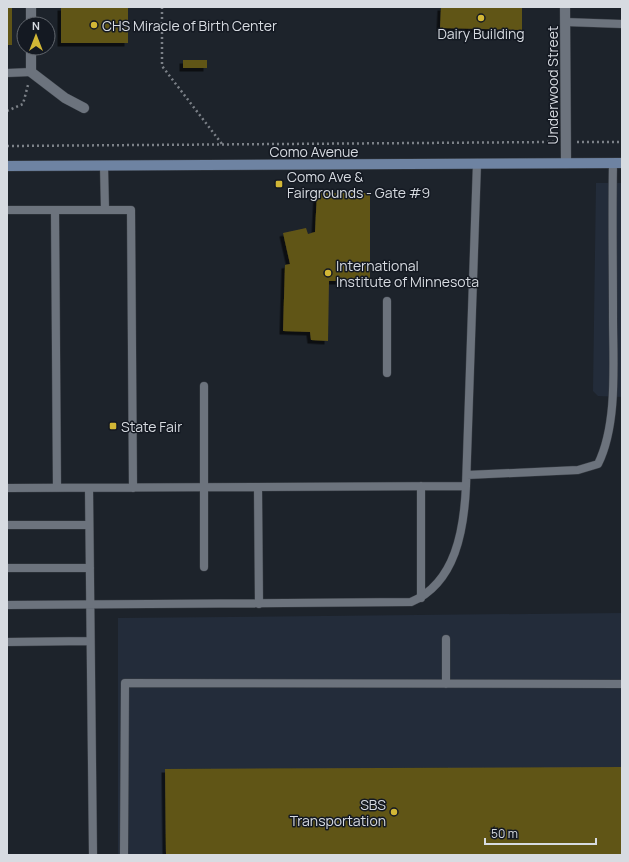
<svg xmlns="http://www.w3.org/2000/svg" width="629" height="862" font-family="Manrope,sans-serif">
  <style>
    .built { fill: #232c3a }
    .building { fill: #615418; filter: url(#shadow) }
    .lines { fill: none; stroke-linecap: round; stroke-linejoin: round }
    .service-casing { stroke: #393e45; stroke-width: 9 }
    .minor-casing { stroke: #393e45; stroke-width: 11 }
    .secondary-casing { stroke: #393e45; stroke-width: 11 }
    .path { stroke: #7c8188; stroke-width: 2.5; stroke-dasharray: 2 3; stroke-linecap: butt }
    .service { stroke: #6c737d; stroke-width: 8 }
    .minor { stroke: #6c737d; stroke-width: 10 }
    .secondary { stroke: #6e83a2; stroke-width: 10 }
    .poi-dot { fill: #d2b736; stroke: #141922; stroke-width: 1.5 }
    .labels { text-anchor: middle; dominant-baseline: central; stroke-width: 3; stroke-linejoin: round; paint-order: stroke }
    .poi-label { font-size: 14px; fill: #d7dbe1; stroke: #141922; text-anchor: start }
    .street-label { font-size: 14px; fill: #d7dbe1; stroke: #141922 }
  </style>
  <defs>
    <filter id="shadow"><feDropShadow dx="-3.5" dy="3.5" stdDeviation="0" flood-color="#0009"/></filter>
  </defs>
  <rect width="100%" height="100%" fill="#1d232b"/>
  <path class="built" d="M596,183H622V397L598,396L593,391Z
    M622,613V855H118V618Z"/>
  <path class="building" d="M7,7H12V45H7Z
    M61,7H128V43H61Z
    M441,7H522V30L440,28Z
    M183,60H207V68H183Z
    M317,193H370V281H329L328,341L311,340L310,332L283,331L285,265L290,264L283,233L306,228L308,234L315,232Z
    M622,767V855H166L165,769Z"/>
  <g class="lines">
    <defs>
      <path id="service" d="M565,22L622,24
        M7,73L31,72
        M104,166L105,210H131L133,488
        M7,210H105
        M55,210L57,488
        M387,301V373
        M204,386V567
        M467,475L578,470L598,464C618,424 613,362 613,317C613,266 612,214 613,163
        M258,487L259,604
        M7,488L466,486L477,163
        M89,488L93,855
        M7,525H89
        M7,568H90
        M421,598V486
        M7,605L411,602C456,583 464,529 466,486
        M7,642L89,641
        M446,684V639
        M124,855L125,683L622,684"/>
      <path id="minor" d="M31,7V24
        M565,7L566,163
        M31,48V72L65,98L84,108"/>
      <path id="secondary" d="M7,166L622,163"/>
    </defs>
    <use href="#service" class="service-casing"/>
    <use href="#minor" class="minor-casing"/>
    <use href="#secondary" class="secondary-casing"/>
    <path class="path" d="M162,7V66L222,144
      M7,111L23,104L28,85
      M577,142H622
      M7,146L554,142"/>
    <use href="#service" class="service"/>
    <use href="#minor" class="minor"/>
    <use href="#secondary" class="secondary"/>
  </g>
  <g class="poi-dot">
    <circle cx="481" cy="18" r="4"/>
    <circle cx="94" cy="25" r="4"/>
    <rect x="275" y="180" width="8" height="8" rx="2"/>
    <circle cx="328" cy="273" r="4"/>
    <rect x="109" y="422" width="8" height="8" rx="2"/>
    <circle cx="394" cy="812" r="4"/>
  </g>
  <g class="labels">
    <g class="poi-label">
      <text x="102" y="25">CHS Miracle of Birth Center</text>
      <text x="481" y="33" text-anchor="middle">Dairy Building</text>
      <text x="287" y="176">Como Ave &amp;<tspan x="287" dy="16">Fairgrounds - Gate #9</tspan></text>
      <text x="336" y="265">International<tspan x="336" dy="16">Institute of Minnesota</tspan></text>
      <text x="121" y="426">State Fair</text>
      <text x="386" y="804" text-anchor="end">SBS<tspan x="386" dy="16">Transportation</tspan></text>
    </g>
    <g class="street-label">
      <text transform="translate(552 85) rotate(-90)">Underwood Street</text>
      <text x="314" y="151">Como Avenue</text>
    </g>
  </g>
  <rect width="629" height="862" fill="none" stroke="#d7dbe1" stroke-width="16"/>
  <g transform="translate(36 36)"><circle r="19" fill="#141922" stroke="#62676e"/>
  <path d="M0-3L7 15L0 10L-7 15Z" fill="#d2b736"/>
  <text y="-6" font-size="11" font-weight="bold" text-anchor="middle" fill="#d7dbe1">N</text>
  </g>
  <path d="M485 838v6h111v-6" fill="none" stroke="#d7dbe1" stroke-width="2"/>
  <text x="491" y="838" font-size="12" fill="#d7dbe1" stroke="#141922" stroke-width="3" paint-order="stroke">50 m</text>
</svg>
